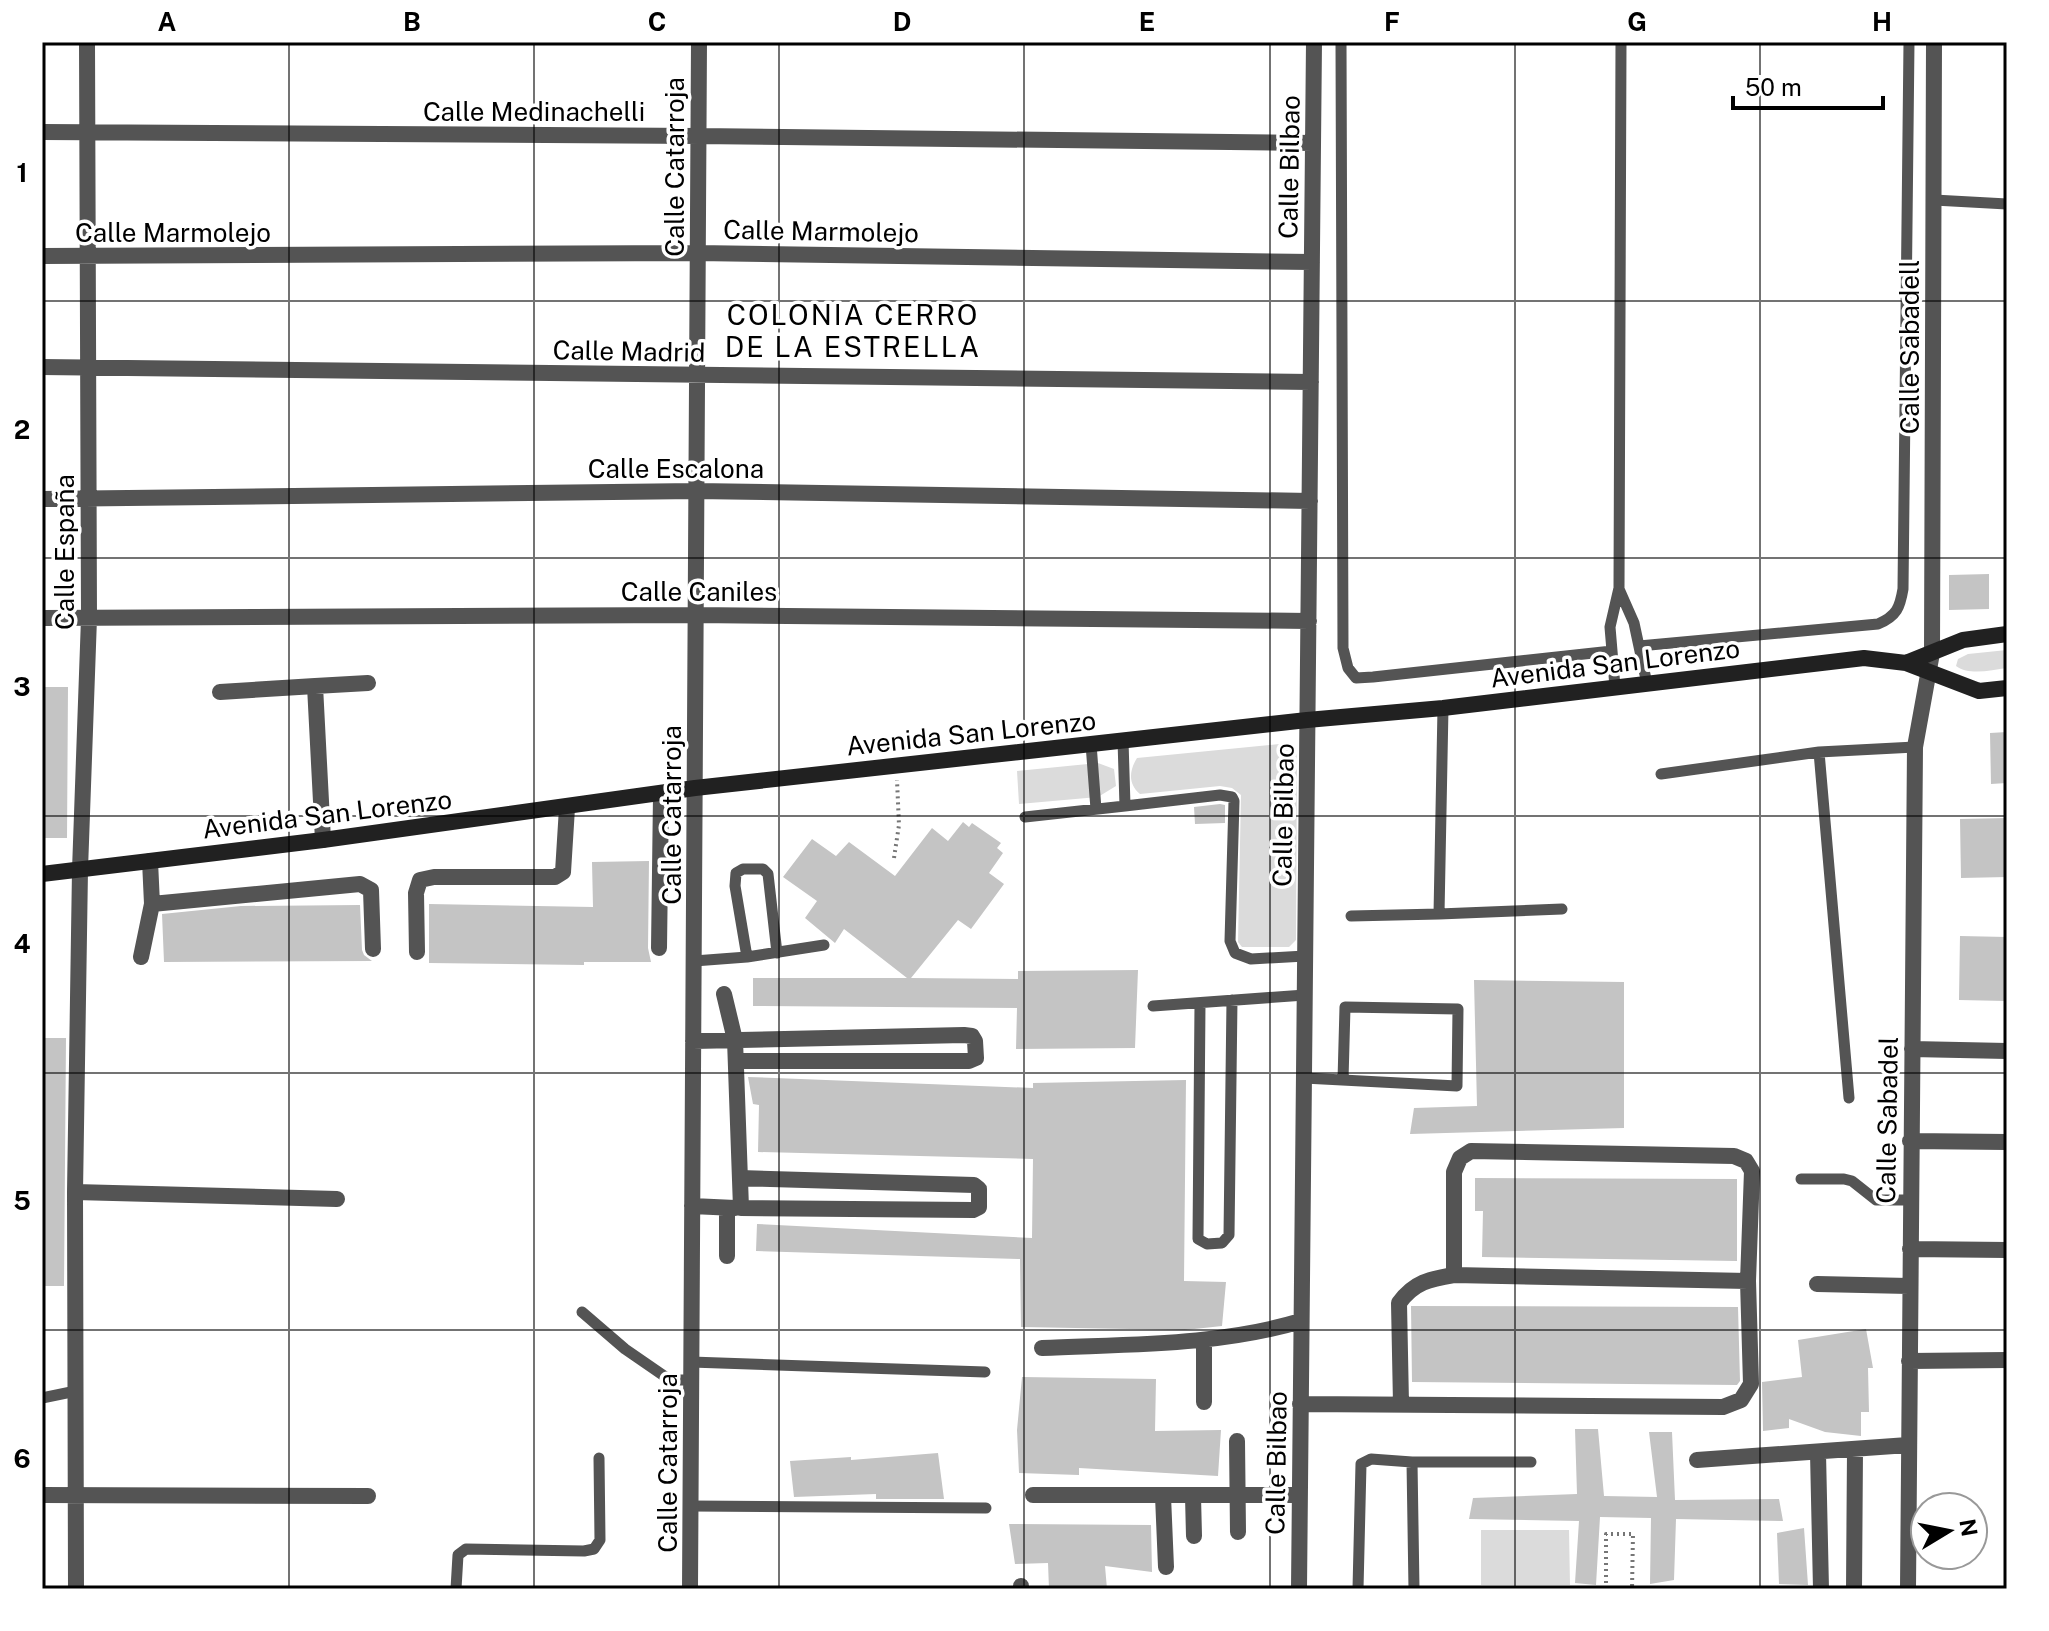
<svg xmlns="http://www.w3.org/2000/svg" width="2049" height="1631" font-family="'Public Sans',sans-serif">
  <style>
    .green { fill: #dbdbdb }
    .building { fill: #c4c4c4 }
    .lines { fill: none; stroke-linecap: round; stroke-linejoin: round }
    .path { stroke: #767676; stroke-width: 4; stroke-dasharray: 2 4; stroke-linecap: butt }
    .lane { stroke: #545454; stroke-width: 11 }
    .street { stroke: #545454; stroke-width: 16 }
    .secondary { stroke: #212121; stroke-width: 16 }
    .grid { fill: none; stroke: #000; stroke-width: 2; stroke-opacity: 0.55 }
    .labels { text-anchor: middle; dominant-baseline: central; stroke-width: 7; stroke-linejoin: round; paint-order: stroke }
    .street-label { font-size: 26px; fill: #000; stroke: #fff }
    .neighbourhood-label { font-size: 28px; letter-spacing: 2px; fill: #000; stroke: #fff }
    .neatline { fill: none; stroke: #000; stroke-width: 3 }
    .grid-label { font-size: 26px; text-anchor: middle; font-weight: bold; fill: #000 }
  </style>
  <rect width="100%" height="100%" fill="#fff"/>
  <path class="green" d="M2007,650V668C1991,670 1970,676 1956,666L1958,659L1968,654Z
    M1289,743L1296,747L1297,762L1296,940L1289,947H1242L1238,942L1241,795L1232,788L1220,786L1140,794C1128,784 1129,771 1137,758Z
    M1098,763L1114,769L1116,786L1098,797L1019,804L1017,771Z
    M1481,1530H1569L1570,1585H1481Z"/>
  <path class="building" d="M1989,574V609L1949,610V575Z
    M42,687H68L67,838H42Z
    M2007,732V783L1991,784L1990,733Z
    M1220,804L1225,805V823L1195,824L1194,807Z
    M2007,818V877L1961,878L1960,819Z
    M963,822L969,827L972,823L1001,843L997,848L1003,853L989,873L1004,884L971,929L958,920L911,978L1018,979V971L1138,970L1135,1048L1016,1049L1017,1008L753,1006V978H907L844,929L835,943L805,918L817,901L783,877L812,839L836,856L849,842L895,876L932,828L948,841Z
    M649,861L648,948L651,962H584V965L429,963V904L593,907L592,862Z
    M360,905L362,950L364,955L372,961L164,962L162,914L241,906Z
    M1960,936L2007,937V1001L1959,1000Z
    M1474,980L1624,982V1128L1410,1134L1414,1108L1477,1106Z
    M42,1038H66L64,1286H42Z
    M748,1077L1033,1088V1083L1186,1080L1184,1281L1226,1282L1222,1326L1185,1330L1021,1327L1020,1259L756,1251L757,1224L1032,1238L1033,1159L758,1152L759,1105L753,1104Z
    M1475,1178L1737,1179V1261L1482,1257L1483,1211H1475Z
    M1411,1306L1738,1307L1740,1381L1737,1385L1412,1382Z
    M1866,1329L1873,1368H1868L1869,1412H1861V1436L1825,1432L1789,1419V1428L1763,1431L1762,1382L1802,1377L1798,1340Z
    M1022,1377L1156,1379L1155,1431L1221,1430L1218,1476L1079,1468V1475L1019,1473L1017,1430Z
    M1575,1429H1598L1604,1496L1657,1497L1649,1432H1672L1675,1500L1779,1499L1783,1521L1676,1519L1674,1580L1650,1584L1651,1518L1600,1517L1596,1585L1575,1583L1579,1521L1469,1519L1473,1498L1577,1494Z
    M938,1453L944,1499H876V1494L794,1497L790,1461L851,1457V1460Z
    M1009,1524L1151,1525L1152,1572L1105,1566L1107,1589H1049L1048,1563L1015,1564Z
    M1804,1528L1808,1585L1779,1584L1777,1533Z"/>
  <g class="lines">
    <path class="path" d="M894,858L899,825L897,780
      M1606,1589V1534H1633L1632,1589"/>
    <path class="lane" d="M1341,42L1343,648L1348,668L1356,678L1373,677L1612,651
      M1934,200L2007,204
      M1619,589L1634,623L1647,684
      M1639,646L1878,624C1897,616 1900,607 1903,589L1909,42
      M1615,687L1610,627L1619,588L1621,42
      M1123,740L1125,806L1220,795L1232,797L1234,801L1230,941L1235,953L1251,959L1305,956
      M1091,744L1096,809
      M1819,752L1849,1098
      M1661,774L1819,752L1915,747
      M1025,817L1125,806
      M1439,914L1562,909
      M1351,916L1439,914L1443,708
      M747,957L735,886L736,873L743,869H763L768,874L777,953
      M694,961L747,957L824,945
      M1200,1004L1198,1239L1207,1244L1222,1243L1229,1235L1232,1000
      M1153,1006L1305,995
      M1304,1078L1457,1086L1458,1009L1345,1007L1343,1080
      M1801,1179H1844L1852,1181L1876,1200H1909
      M582,1312L625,1349L670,1380H691
      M691,1362L985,1372
      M42,1398L76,1391
      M1412,1462L1414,1589
      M691,1506L986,1508
      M456,1589L458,1555L466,1549L584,1551L594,1549L600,1540L599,1458
      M1358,1589L1361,1464L1371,1459L1412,1462H1531"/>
    <path class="street" d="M42,132L698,136L1313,143
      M42,256L697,253L1312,262
      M42,367L1311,382
      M42,499L696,491L1310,501
      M42,618L696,615L1309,621
      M315,686L368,683
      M220,692L315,686L323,840
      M152,904L360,884L371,890L373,949
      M659,948L661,795
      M417,952L416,893L420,880L434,877H555L563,872L567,808
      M141,957L152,904L150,861
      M724,994L735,1040L741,1208L973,1210L979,1207V1189L974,1185L740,1178
      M693,1041L964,1035L972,1036L975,1041L976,1058L969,1061H736
      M1912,1049L2007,1051
      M1910,1141L2007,1142
      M75,1192L337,1199
      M692,1206L735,1208
      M727,1208V1256
      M1910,1249L2007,1250
      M1817,1284L1909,1286
      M1204,1340V1402
      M1042,1348C1128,1344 1218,1346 1301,1321
      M1909,1361L2007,1360
      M1300,1404L1723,1407L1741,1400L1751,1384L1748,1281L1752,1171L1746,1161L1734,1156L1471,1151L1460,1158L1454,1172V1275
      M1401,1404L1399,1303C1414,1282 1430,1279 1454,1275L1748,1281
      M1237,1441L1238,1532
      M1818,1453L1821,1589
      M1697,1460L1908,1445
      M42,1495L368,1496
      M1033,1495H1299
      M1163,1496L1166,1567
      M1193,1496L1194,1536
      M1021,1586V1589
      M76,1589L75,1192L80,870L89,618L87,42
      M690,1589L699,42
      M1299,1589L1314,42
      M1854,1589L1855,1450
      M1908,1589L1915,747L1932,653L1934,42"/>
    <path class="secondary" d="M1906,663L1963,640L2007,634
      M42,874L323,840L695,788L1307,720L1443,708L1864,658L1906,663L1979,691L2007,688"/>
  </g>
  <path class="grid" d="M289,42V1589M534,42V1589M779,42V1589M1024,42V1589M1270,42V1589M1515,42V1589M1760,42V1589M42,301H2007M42,558H2007M42,816H2007M42,1073H2007M42,1330H2007"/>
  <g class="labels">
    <g class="street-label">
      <text x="534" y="111">Calle Medinachelli</text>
      <text transform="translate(674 167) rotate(-90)">Calle Catarroja</text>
      <text transform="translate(1289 167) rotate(-89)">Calle Bilbao</text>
      <text transform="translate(821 231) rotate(1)">Calle Marmolejo</text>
      <text x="173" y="232">Calle Marmolejo</text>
      <text transform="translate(1909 347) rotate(-90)">Calle Sabadell</text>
      <text transform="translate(629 351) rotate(1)">Calle Madrid</text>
      <text x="676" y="468">Calle Escalona</text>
      <text transform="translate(64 552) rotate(-90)">Calle España</text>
      <text x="699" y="591">Calle Caniles</text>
      <text transform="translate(1615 663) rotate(-7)">Avenida San Lorenzo</text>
      <text transform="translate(971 733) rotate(-6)">Avenida San Lorenzo</text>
      <text transform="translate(327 814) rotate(-7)">Avenida San Lorenzo</text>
      <text transform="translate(671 815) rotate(-90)">Calle Catarroja</text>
      <text transform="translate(1283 815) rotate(-89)">Calle Bilbao</text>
      <text transform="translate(1887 1120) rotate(-89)">Calle Sabadel</text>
      <text transform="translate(667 1463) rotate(-90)">Calle Catarroja</text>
      <text transform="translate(1276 1463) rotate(-89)">Calle Bilbao</text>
    </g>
    <g class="neighbourhood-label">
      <text x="853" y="314">COLONIA CERRO<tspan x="853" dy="32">DE LA ESTRELLA</tspan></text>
    </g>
  </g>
  <rect width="2049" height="1631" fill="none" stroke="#ffffff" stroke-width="88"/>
  <g transform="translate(1949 1531) rotate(80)"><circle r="38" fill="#ffffff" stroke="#999999" stroke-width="2"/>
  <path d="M0-6L14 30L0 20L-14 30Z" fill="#000000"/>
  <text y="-12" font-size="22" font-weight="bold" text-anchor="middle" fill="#000000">N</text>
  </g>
  <path d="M1733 96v12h150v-12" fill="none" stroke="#000000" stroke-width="4"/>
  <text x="1745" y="96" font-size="24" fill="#000000" stroke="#ffffff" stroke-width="6" paint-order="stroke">50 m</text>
  <rect x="44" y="44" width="1961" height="1543" class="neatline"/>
  <g class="grid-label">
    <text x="167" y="31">A</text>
    <text x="412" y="31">B</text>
    <text x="657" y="31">C</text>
    <text x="902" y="31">D</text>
    <text x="1147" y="31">E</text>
    <text x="1392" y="31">F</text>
    <text x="1637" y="31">G</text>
    <text x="1882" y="31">H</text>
    <text x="22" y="182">1</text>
    <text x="22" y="439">2</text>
    <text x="22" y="696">3</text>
    <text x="22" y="953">4</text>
    <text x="22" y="1210">5</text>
    <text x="22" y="1468">6</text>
  </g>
</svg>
